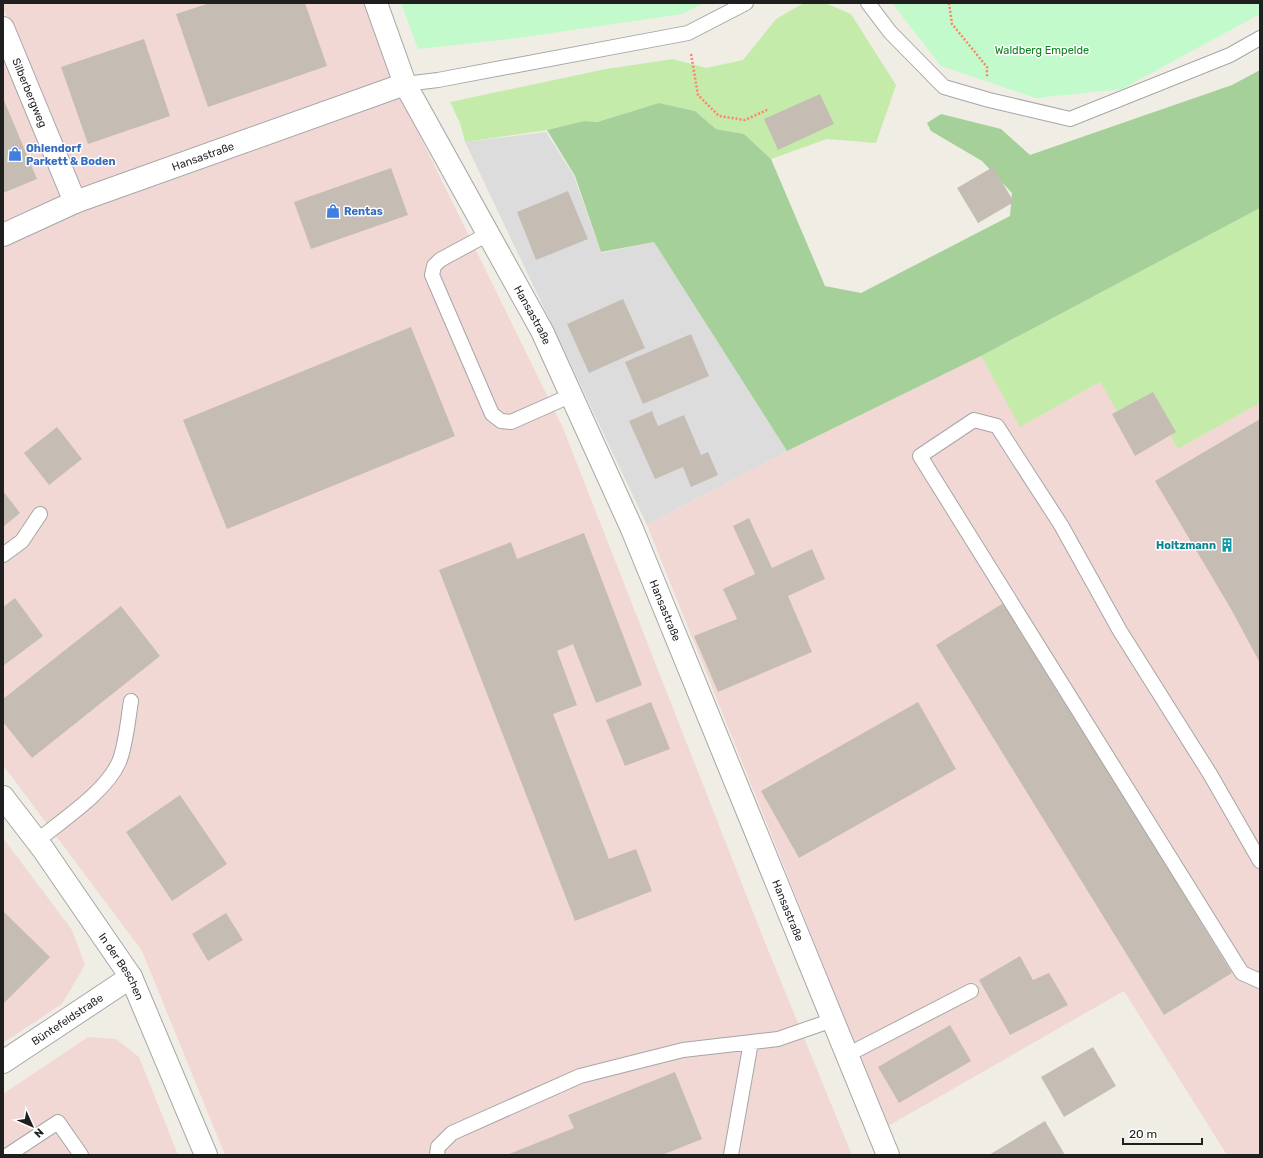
<svg xmlns="http://www.w3.org/2000/svg" width="1263" height="1158" font-family="Rubik,sans-serif">
  <style>
    .residential { fill: #dddcdc }
    .commercial { fill: #f1d8d4 }
    .grass { fill: #c5ebaa }
    .forest { fill: #a5d099 }
    .park { fill: #c2facb }
    .building { fill: #c5bdb4 }
    .lines { fill: none; stroke-linecap: round; stroke-linejoin: round }
    .lane-casing { stroke: #a6a6a6; stroke-width: 16 }
    .street-casing { stroke: #a6a6a6; stroke-width: 24 }
    .path { stroke: #fc856a; stroke-width: 2.5; stroke-dasharray: 2 2; stroke-linecap: butt }
    .lane { stroke: #fff; stroke-width: 14 }
    .street { stroke: #fff; stroke-width: 22 }
    .labels { text-anchor: middle; dominant-baseline: central; stroke-width: 3; stroke-linejoin: round; paint-order: stroke }
    .park-label { font-size: 11px; fill: #0a811e; stroke: #fff }
    .street-label { font-size: 11px; fill: #1f1f1f; stroke: #fff }
    .shop-label { font-size: 11px; font-weight: bold; fill: #366cbe; stroke: #fff; text-anchor: start }
    .culture-label { font-size: 11px; font-weight: bold; fill: #0d838f; stroke: #fff; text-anchor: end }
  </style>
  <rect width="100%" height="100%" fill="#f0ede5"/>
  <path class="residential" d="M546,132L574,176L601,253L654,242L787,451L647,525L465,142Z"/>
  <path class="commercial" d="M3,3H371L418,132L563,428L762,935L852,1155H225L142,951L3,765V54L20,47L3,8Z
    M981,356L1021,426L1100,382L1148,397L1178,449L1260,403V1155H1227L1124,991L888,1126L647,525L787,451Z
    M3,838L72,930L85,965L62,1004L3,1043Z
    M88,1037L116,1039L139,1057L178,1155H3V1094Z"/>
  <path class="grass" d="M804,3H825L851,14L896,85L876,143L827,139L771,159L744,134L716,129L695,111L659,103L597,122L584,121L547,130L465,142L460,123L450,102L606,69L673,59L706,68L743,60L776,19Z
    M1260,208V403L1178,449L1148,397L1119,414L1100,382L1020,427L981,356Z"/>
  <path class="forest" d="M1260,70V208L981,356L787,451L654,242L601,252L575,176L547,130L584,121L597,122L659,103L695,111L716,129L744,134L771,159L825,286L861,293L1010,216L1012,193L982,161L931,131L927,123L941,114L1001,129L1030,155L1232,85Z"/>
  <path class="park" d="M401,3H705L682,14L518,38L418,49Z
    M892,3H1260V14L1122,89L1036,98L941,66Z"/>
  <path class="building" d="M210,3H305L327,66L208,107L176,14Z
    M144,39L170,116L88,144L61,67Z
    M820,94L834,124L778,150L764,119Z
    M3,98L37,179L3,193Z
    M993,167L1014,202L978,223L957,188Z
    M391,168L408,215L311,249L294,202Z
    M568,191L588,239L536,260L517,212Z
    M623,299L645,348L589,373L567,324Z
    M411,327L455,436L227,529L183,420Z
    M691,334L709,376L643,404L625,362Z
    M1153,392L1176,432L1135,456L1112,414Z
    M652,411L658,426L684,415L701,455L708,452L718,475L691,487L683,467L655,479L629,421Z
    M1260,419V663L1231,609L1155,481Z
    M57,427L82,459L49,485L24,453Z
    M3,491L20,513L3,527Z
    M749,518L772,568L812,549L825,579L788,596L812,652L718,692L694,636L737,619L723,589L755,574L733,526Z
    M584,533L642,685L596,703L573,644L557,651L577,705L553,714L609,859L636,849L652,891L575,921L439,570L511,542L517,559Z
    M15,598L43,636L3,666V607Z
    M1005,602L1232,973L1164,1015L936,645Z
    M121,606L160,656L32,758L3,722V699Z
    M651,702L670,749L625,766L606,720Z
    M918,702L956,769L799,858L761,791Z
    M180,795L227,864L172,901L126,832Z
    M3,911L50,957L3,1004Z
    M226,913L243,940L208,961L192,934Z
    M1020,956L1033,980L1049,973L1068,1005L1010,1035L979,980Z
    M950,1025L971,1061L899,1103L878,1067Z
    M1093,1047L1116,1086L1064,1117L1041,1077Z
    M675,1072L702,1139L662,1155H507L574,1128L568,1115Z
    M1045,1121L1065,1155H989Z"/>
  <g class="lines">
    <defs>
      <path id="lane" d="M868,3L890,32L944,87L989,100L1070,119L1230,55L1260,38
        M405,84L438,80L688,33L746,3
        M488,234L440,260L434,266L432,275L492,414L501,421L511,422L572,395
        M3,555L22,541L40,514
        M37,841C62,820 105,793 119,762C126,745 128,719 131,701
        M1260,861L1210,774L1120,631L1061,525L997,426L974,420L920,456L1242,973L1260,981
        M847,1055L971,991
        M8,1155L58,1122L81,1155
        M437,1155L438,1147L452,1133L580,1076L683,1050L778,1039L833,1020
        M731,1155L751,1042"/>
      <g id="street">
        <path id="s1" d="M376,3L405,84L542,331L632,529L888,1155"/>
        <path id="s2" d="M3,28L75,202"/>
        <path id="s3" d="M3,235L75,202L405,84"/>
        <path id="s4" d="M3,797L43,849L131,977L206,1155"/>
        <path id="s5" d="M3,1062L131,977"/>
      </g>
    </defs>
    <use href="#lane" class="lane-casing"/>
    <use href="#street" class="street-casing"/>
    <path class="path" d="M949,3L952,24L987,67V78
      M691,54L698,95L719,116L745,120L769,109"/>
    <use href="#lane" class="lane"/>
    <use href="#street" class="street"/>
  </g>
  <defs>
    <symbol id="shop-bare" viewBox="-9 -9 18 18"><path d="M-5-2.5h2.3a2.7 3.5 0 0 1 5.4 0H5L5.5 6h-11ZM-1.5-2.5h3a1.5 2.3 0 0 0-3 0Z" fill="#3f7fe0" stroke="#fff" stroke-width="2.5" paint-order="stroke"/></symbol>
    <symbol id="building-bare" viewBox="-9 -9 18 18"><path d="M-4-6H4V6H1V3H-1V6H-4ZM-2.5-4.3h1.7v1.8h-1.7ZM.8-4.3h1.7v1.8H.8ZM-2.5-1h1.7V.8h-1.7ZM.8-1h1.7V.8H.8Z" fill="#0f9aa8" stroke="#fff" stroke-width="2.5" paint-order="stroke"/></symbol>
  </defs>
  <g fill-rule="evenodd">
    <use href="#shop-bare" x="5" y="144" width="20" height="20"/>
    <use href="#shop-bare" x="323" y="201" width="20" height="20"/>
    <use href="#building-bare" x="1217" y="535" width="20" height="20"/>
  </g>
  <g class="labels">
    <g class="park-label">
      <text x="1042" y="50">Waldberg Empelde</text>
    </g>
    <g class="street-label">
      <text stroke="none"><textPath href="#s2" startOffset="70">Silberbergweg</textPath></text>
      <text stroke="none"><textPath href="#s3" startOffset="215">Hansastraße</textPath></text>
      <text stroke="none"><textPath href="#s1" startOffset="350">Hansastraße</textPath></text>
      <text stroke="none"><textPath href="#s1" startOffset="674">Hansastraße</textPath></text>
      <text stroke="none"><textPath href="#s1" startOffset="998">Hansastraße</textPath></text>
      <text stroke="none"><textPath href="#s4" startOffset="207">In der Beschen</textPath></text>
      <text stroke="none"><textPath href="#s5" startOffset="77">Büntefeldstraße</textPath></text>
    </g>
    <g class="shop-label">
      <text x="26" y="148">Ohlendorf<tspan x="26" dy="13">Parkett &amp; Boden</tspan></text>
      <text x="344" y="211">Rentas</text>
    </g>
    <g class="culture-label">
      <text x="1216" y="545">Holtzmann</text>
    </g>
  </g>
  <rect width="1263" height="1158" fill="none" stroke="#1f1f1f" stroke-width="8"/>
  <g transform="translate(32 1126) rotate(135)" stroke="#ffffff" stroke-width="3" paint-order="stroke">
  <path d="M0-3L7 15L0 10L-7 15Z" fill="#1f1f1f"/>
  <text y="-6" font-size="11" font-weight="bold" text-anchor="middle" fill="#1f1f1f">N</text>
  </g>
  <path d="M1123 1138v6h79v-6" fill="none" stroke="#1f1f1f" stroke-width="2"/>
  <text x="1129" y="1138" font-size="12" fill="#1f1f1f" stroke="#ffffff" stroke-width="3" paint-order="stroke">20 m</text>
</svg>
